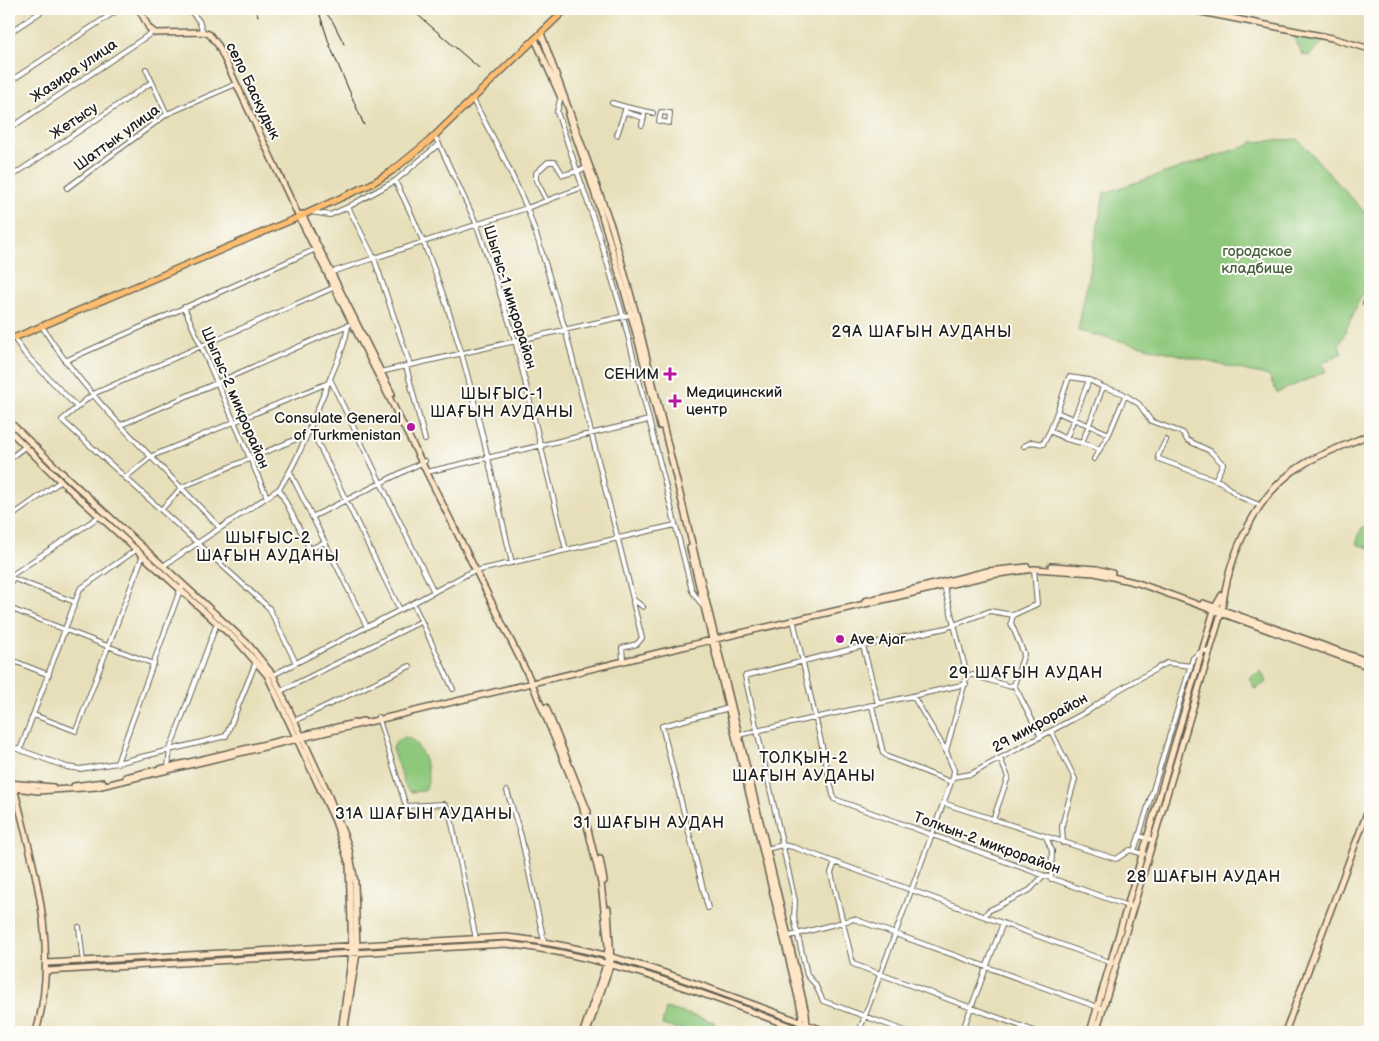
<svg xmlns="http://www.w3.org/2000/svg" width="1379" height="1041" font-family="'Balsamiq Sans',sans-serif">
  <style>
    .green { fill: #8ec87c; stroke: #55724c }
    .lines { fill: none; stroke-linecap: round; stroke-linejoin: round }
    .street-casing { stroke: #636053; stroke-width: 6 }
    .secondary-casing { stroke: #636053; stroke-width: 8 }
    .primary-casing { stroke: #636053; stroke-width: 8 }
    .street { stroke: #fff; stroke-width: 4 }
    .secondary { stroke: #fee5c5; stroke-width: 5 }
    .primary { stroke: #fcbd6f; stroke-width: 5.5 }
    .rail { stroke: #1c1c1c; stroke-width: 1 }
    .poi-dot { fill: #b5179e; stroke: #fdfcf7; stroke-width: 2 }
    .labels { text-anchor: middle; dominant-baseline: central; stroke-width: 4; stroke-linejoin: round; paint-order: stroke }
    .street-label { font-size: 15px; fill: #1c1c1c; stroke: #fdfcf7 }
    .park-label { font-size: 15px; fill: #4a6142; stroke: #fdfcf7 }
    .poi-label { font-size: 15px; fill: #1c1c1c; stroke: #fdfcf7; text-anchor: end }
    .neighbourhood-label { font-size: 16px; letter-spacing: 1px; fill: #1c1c1c; stroke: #fdfcf7 }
  </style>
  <rect width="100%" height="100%" fill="#fdfcf7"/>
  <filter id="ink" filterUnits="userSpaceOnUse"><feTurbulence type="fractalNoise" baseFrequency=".02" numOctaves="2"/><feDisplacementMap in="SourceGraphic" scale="10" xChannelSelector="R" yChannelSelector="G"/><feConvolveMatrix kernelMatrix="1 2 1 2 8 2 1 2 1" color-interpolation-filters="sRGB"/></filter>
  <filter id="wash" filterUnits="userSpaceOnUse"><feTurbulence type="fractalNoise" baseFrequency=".0096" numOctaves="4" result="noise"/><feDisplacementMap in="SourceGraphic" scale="20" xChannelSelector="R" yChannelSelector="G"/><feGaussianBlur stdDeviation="1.12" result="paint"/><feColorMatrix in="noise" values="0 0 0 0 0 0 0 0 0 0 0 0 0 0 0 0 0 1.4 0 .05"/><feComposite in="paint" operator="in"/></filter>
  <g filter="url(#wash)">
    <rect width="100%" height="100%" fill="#e7dfb9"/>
    <path class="green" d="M1293,35L1325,40L1309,56L1302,54Z
      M1298,139L1370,218V276L1339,346L1342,353L1322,363L1326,371L1277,393L1269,376L1078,331L1104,193L1249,145L1252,142Z
      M1362,527L1370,530V548L1356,544Z
      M1261,671L1267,682L1255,689L1249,678Z
      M406,737C422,741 435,780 424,791L411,792L406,788L393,752C393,743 398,739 406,737Z
      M666,1008L715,1022L712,1032H692L662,1025Z"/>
  </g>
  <g filter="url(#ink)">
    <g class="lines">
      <defs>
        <path id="street" d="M189,9L199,21L203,32
          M9,33L45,9
          M146,69L167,114
          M9,82L119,9
          M561,96L557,112L599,235L623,316L692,591L705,609
          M473,100L503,156L527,208L539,243L565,329L633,599L643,607
          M612,103L626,107L617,135
          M626,107L653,113
          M625,112L644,118
          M661,112L670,113L669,123L659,121Z
          M642,125L644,115
          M9,129L153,32
          M439,144L476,223L495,278L515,340L566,550
          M9,178L152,82
          M395,181C457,299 482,434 512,563
          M67,188L167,114L236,84
          M547,201L536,180V173L548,162H555L563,175L588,168
          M348,207L374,258L410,365
          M311,212L330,215L348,207L395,181L439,144L434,135
          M329,273L527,208L583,187
          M335,287L93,394L62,420L269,608L296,663L400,610
          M1365,303L1370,309
          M184,307L267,497
          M41,325C88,401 159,462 219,527
          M14,338L25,354L77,407
          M65,361L316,249
          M406,366L425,440
          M380,372L634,314
          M330,379L434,592
          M1103,387L1122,393L1139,404L1151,421L1183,433L1187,440L1210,451L1223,464L1215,480
          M121,425L348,325
          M310,427L400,610L471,572L675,525
          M1050,431L1057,412
          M1365,436L1370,447
          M1066,439L1082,443L1084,438L1103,387L1089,380
          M1166,440L1158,456L1159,459L1221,482L1238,496L1259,505
          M1082,443L1100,449L1094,459
          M1024,446L1032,442L1043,444L1050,431L1066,439L1089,380L1069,377L1057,412C1074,420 1092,426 1109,434L1125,396
          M1100,449L1109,434
          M9,459L26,446
          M290,472L367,627
          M427,472L649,420
          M125,478L152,456L328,383
          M279,489L310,549L325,542
          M1370,499L1367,505L1370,509
          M161,510L182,487L306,435
          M312,517L425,461
          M9,518L61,481
          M163,566L279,489C299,459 311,424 325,391C333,370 345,348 348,325
          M1034,569L1037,604L1013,615L1011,623L1024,654L1014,685L1041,737
          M9,577L100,516
          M9,577L75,602
          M9,588L12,578
          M413,603L453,689
          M9,608L154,664
          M793,619L834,799L1133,908
          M863,646L878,704
          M9,659L49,675
          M623,659L622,648L637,644L642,638L633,602
          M273,675L296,663
          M967,675H973L1008,686L1014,685
          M281,691L420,622
          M913,696L946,751
          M872,706L883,753L888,757L951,782
          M34,715L76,731L143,555
          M378,717L406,806L444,804L449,809L476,939
          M294,721L410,666
          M1051,731L1075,779L1062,825L1063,843
          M738,735L966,684
          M9,746L67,767L80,769L117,763L226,736L256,662
          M20,750L80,589L136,550
          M117,763L180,590L184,585
          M168,767L170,749L217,623
          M953,777L971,774L1088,711L1115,692L1167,663L1191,666
          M507,791L521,836L544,941
          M943,803L1116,859L1130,850L1144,854
          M993,820L1008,777L1000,758
          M1046,837L1052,851L1051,879
          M1153,840L1139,836L1193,658L1203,650L1210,652
          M767,849L782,845L793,847L1112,963
          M1134,851L1139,836
          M835,862L831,873L853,964L1037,1032
          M708,908L662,726L729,708
          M985,916L988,911L1030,890L1043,876
          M79,927L83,962
          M786,937L854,919L1103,1009
          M859,1032L953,777L954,770L946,751L967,675L944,586
          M908,1032L823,1001L815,984L807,975L794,918L795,901L745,676L863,646L946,628L990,611L1013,615
          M962,1032L1003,923"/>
        <path id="secondary" d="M139,9L149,28L155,33L203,32L209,34L218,45L299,217L531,681L582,805L601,883L608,946L607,962L583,1032
          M1186,9L1332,38L1370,49
          M535,39L561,98
          M568,115C605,217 634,321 660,426
          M302,214L392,394
          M9,421L60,471L248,644L273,675L326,789L348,845L355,882L357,953L344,1032
          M9,430L55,476L239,643L267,675L335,821L349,864L352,953L341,1032
          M690,548L802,1014L798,1032
          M1051,566L1097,569L1112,573
          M865,601L988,571L1027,567
          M1203,603L1370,662
          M546,707L588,812
          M126,777L363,721
          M9,783L53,787
          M74,786L103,782
          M9,787L38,791L97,787L800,619L991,575L1034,569L1095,573L1138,583L1370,667
          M14,787C34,869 60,949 36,1032
          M600,859L604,881
          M47,963L506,937C618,948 722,994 828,1032
          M46,971L506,944C610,956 708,995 805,1032L807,1025L806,1014L788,936L636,314L612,228L541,33
          M587,1032L611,963L608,909
          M1090,1032L1215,607L1222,595
          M1096,1032L1222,610C1228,556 1256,492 1304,464C1325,451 1349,445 1370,434
          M1285,1032L1370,805"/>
        <path id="primary" d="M9,340L299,217L371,184L392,171L429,141L566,9"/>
      </defs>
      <use href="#street" class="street-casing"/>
      <use href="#secondary" class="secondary-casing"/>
      <use href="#primary" class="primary-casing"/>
      <use href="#street" class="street"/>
      <use href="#secondary" class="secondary"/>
      <use href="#primary" class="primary"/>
      <path class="rail" d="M256,9L258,16
        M318,9L330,46L364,125
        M323,9L333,22L344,44
        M411,9L479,68"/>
    </g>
  </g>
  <g class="poi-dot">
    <path d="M667.5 366.5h5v5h5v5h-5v5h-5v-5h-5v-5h5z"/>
    <path d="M672.5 393.5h5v5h5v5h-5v5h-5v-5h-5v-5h5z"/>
    <circle cx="411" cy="427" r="5"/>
    <circle cx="840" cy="639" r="5"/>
  </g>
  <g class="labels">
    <g class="street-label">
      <text transform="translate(74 71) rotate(-34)">Жазира улица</text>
      <text transform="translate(253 91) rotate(64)">село Баскудык</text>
      <text transform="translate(74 121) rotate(-34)">Жетысу</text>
      <text transform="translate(117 138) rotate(-36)">Шаттык улица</text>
      <text transform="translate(510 297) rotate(73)">Шыгыс-1 микрорайон</text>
      <text transform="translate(235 398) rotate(67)">Шыгыс-2 микрорайон</text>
      <text transform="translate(1040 723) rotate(-29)">29 микрорайон</text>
      <text transform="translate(987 843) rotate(20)">Толкын-2 микрорайон</text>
    </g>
    <g class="park-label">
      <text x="1257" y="251">городское<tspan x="1257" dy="17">кладбище</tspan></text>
    </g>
    <g class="poi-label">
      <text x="659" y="374">СЕНИМ</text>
      <text x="686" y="392" text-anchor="start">Медицинский<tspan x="686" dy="17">центр</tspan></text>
      <text x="401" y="418">Consulate General<tspan x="401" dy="17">of Turkmenistan</tspan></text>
      <text x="850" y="639" text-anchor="start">Ave Ajar</text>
    </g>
    <g class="neighbourhood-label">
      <text x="922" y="332">29А ШАҒЫН АУДАНЫ</text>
      <text x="502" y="394">ШЫҒЫС-1<tspan x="502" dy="18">ШАҒЫН АУДАНЫ</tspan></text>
      <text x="268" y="538">ШЫҒЫС-2<tspan x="268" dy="18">ШАҒЫН АУДАНЫ</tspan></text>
      <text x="1026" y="673">29 ШАҒЫН АУДАН</text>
      <text x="804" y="758">ТОЛҚЫН-2<tspan x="804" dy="18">ШАҒЫН АУДАНЫ</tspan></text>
      <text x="424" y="814">31А ШАҒЫН АУДАНЫ</text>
      <text x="649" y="823">31 ШАҒЫН АУДАН</text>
      <text x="1204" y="877">28 ШАҒЫН АУДАН</text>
    </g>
  </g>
  <rect width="1379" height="1041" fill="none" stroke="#fdfcf7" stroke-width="30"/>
</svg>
